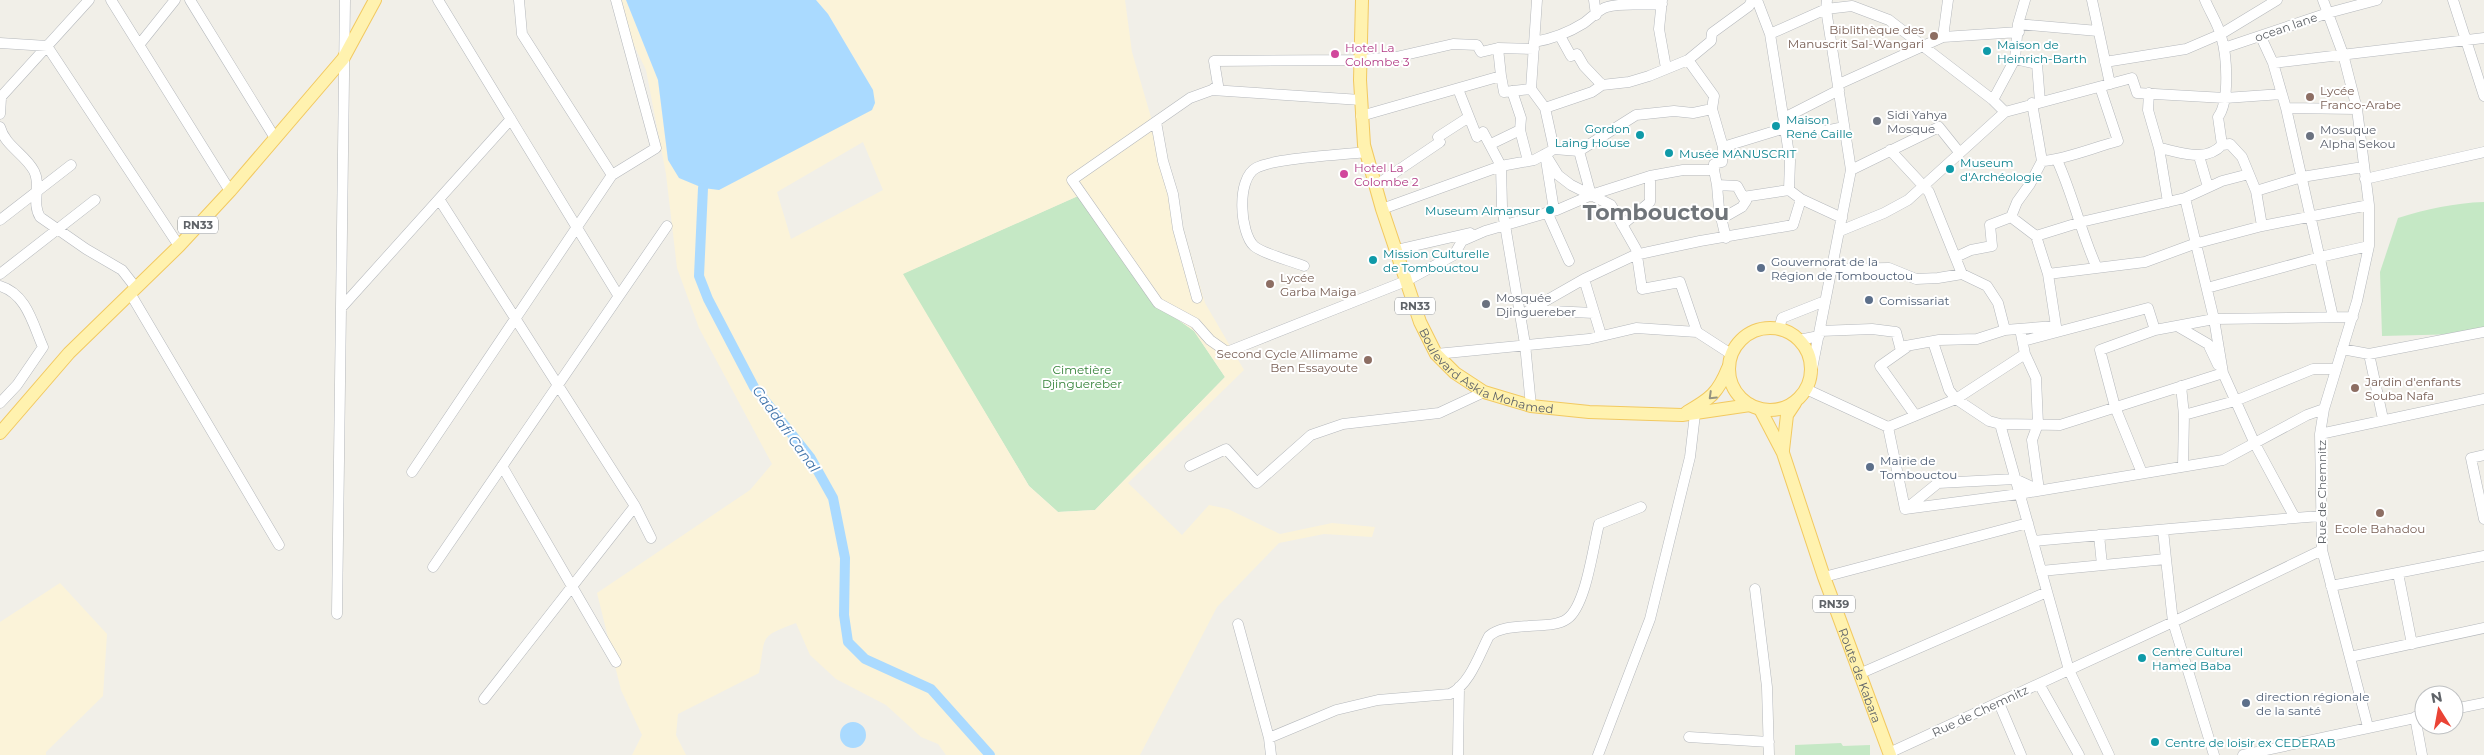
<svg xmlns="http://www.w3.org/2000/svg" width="2484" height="755" font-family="Montserrat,sans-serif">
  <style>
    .green { fill: #c5e8c5 }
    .sand { fill: #fbf3d9; fill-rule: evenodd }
    .water { fill: #aadaff }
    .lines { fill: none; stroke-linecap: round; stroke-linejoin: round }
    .canal { stroke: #aadaff; stroke-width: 10 }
    .minor-casing { stroke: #b5b8bc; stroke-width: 11 }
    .major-casing { stroke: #f2c960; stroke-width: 14 }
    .minor { stroke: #fff; stroke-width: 10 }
    .major { stroke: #fff2af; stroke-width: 12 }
    .oneway { stroke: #979581 }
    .education-dot { fill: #8d6e63; stroke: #fff; stroke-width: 2 }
    .culture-dot { fill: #0f9aa8; stroke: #fff; stroke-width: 2 }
    .hotel-dot { fill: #d1479c; stroke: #fff; stroke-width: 2 }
    .worship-dot { fill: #6b7280; stroke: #fff; stroke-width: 2 }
    .service-dot { fill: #5c6f8a; stroke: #fff; stroke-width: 2 }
    .labels { text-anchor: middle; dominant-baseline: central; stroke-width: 4; stroke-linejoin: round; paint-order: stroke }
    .shield { fill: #fff; stroke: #8f9295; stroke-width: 1 }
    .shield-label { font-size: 11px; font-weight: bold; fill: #5f6368 }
    .street-label { font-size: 12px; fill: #5f6368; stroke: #fff }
    .education-label { font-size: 12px; fill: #785e54; stroke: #fff; text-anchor: start }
    .culture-label { font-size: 12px; fill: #0d838f; stroke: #fff; text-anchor: start }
    .hotel-label { font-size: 12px; fill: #b23c85; stroke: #fff; text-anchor: start }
    .worship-label { font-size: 12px; fill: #5b616d; stroke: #fff; text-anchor: start }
    .service-label { font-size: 12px; fill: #4e5e75; stroke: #fff; text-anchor: start }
    .park-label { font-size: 12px; fill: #348238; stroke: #fff }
    .water-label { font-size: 14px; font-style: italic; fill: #4174aa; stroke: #fff }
    .town-label { font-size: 22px; font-weight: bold; fill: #70757a; stroke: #fff }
  </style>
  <rect width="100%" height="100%" fill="#f1efe8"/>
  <path class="green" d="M1078,196L1153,302L1194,331L1225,377L1095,510L1058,512L1029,486L902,274Z
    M2484,202V329L2463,334L2382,336L2380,272L2398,218C2427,209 2454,203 2484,202Z
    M1841,743L1843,746L1870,745V755H1795V745Z"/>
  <path class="sand" d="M612,0H626L658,80L668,160L719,190L873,90L828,14L816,0H1125L1132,52L1205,303L1244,370L1128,483L1182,535L1209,505L1228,509L1280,534L1332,523L1375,527L1372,537L1324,534L1279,543L1217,607L1140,755H946L938,744L921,737L886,705L836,679L810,655L796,623C758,637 766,636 759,673L678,714L676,735L686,755H632L642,735L621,690L597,593L750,490L772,464L699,328L677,268L666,174L646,70ZM863,142L883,190L791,239L777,192ZM1078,196L1153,302L1194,331L1225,377L1095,510L1058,512L1029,486L903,274Z
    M60,583L107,634L103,696L46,752V755H0V622Z"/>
  <path class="water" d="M626,0H816L828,14L873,90L875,103L872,110L719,190L703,188L679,178L668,160L658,80Z
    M840 735a13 13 0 1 1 26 0a13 13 0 1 1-26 0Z"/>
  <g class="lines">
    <path class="canal" d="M703,188L699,276L708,299L754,387L810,457L833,498L845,558L844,615L848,642L865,659L931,689L990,755"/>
    <defs>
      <path id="minor" d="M111,0L230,191
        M190,0L275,138
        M438,0L618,295
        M519,0L522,34L612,175
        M1594,0L1596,15
        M1662,0L1659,29L1666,68
        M2092,0L2110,84
        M2205,0C2210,12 2218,24 2221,36C2227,55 2230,101 2218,117L2222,145L2230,144L2242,157L2256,191L2302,177L2363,167
        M2323,0L2343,54L2357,109L2369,205V246L2357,301L2324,409L2320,434L2322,550L2368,727
        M2453,0L2484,96
        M2018,24L2098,31
        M1770,34L1826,9L1852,6L1889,20L1993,100L2005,112
        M1560,36L1571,56L1577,54L1584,66L1602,85
        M1943,37L1948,0
        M2261,37L2273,63L2286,108L2333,317
        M1534,42C1552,39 1568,33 1584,23C1591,18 1599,9 1607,7C1623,2 1644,6 1662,4
        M0,43L47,46L179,246
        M139,45L175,0
        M1498,48L1501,76
        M2224,48L2328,13L2377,0
        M2015,59L2037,64L2040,102
        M2105,62L2186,49L2221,34L2277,0
        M2273,63L2484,38
        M1839,84L1943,37L2019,32
        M1458,89L1477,137L1483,132L1501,166L1502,207L1525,344L1531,406
        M1531,89L1537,0
        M1212,90L1218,85L1214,61L1360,60L1396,57L1453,44L1477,45L1481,52L1498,48L1534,49
        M1512,91L1521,118L1520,130L1528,161
        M2149,93L2148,110L2159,148L2168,202
        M0,98L89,0
        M1361,100L1212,90L1190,98L1072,180L1158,303L1195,323L1210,340L1227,352L1406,281L1454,255L1462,241L1485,231L1557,210L1594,194L1650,176L1683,170H1714L1717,185L1737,186L1743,197L1789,190L1801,199L1842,218
        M1993,100L2015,59L2018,24L2025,0
        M2032,103L2042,161L2030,184L2017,202L2011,217L2036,236L2081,222L2185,198L2222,181L2249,174
        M1545,108L1554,149L1579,151L1636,115L1674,111L1693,113L1712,109L1714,96L1688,60
        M2286,108L2357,109
        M1712,109L1723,147
        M0,114L1,98
        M1361,116L1501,76L1504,92L1531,89L1545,108L1592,92L1602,85L1629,82L1649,76L1688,60L1711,41L1712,33L1749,6L1752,0
        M1784,121L1788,116L1839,90
        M1156,122L1163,161L1173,194L1178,229L1197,298
        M0,127C5,146 25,154 34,171C42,187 31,202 40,217L86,249L122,270L136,288
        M1491,144L1520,130
        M2159,148C2181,152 2205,163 2222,145
        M1890,150L1929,192L1962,274
        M1579,151L1591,195
        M1545,154L1558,175L1571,185L1611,205L1636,249L1642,289L1680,282L1697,332
        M2199,156L2208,187
        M1546,160L1554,210
        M2057,160C2073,195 2081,233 2097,268
        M2042,161C2064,160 2095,147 2118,141L2100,87
        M1714,170V164L1722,162L1723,147L1785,128L1770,34L1757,0
        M1851,170L1939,127L1959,152
        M2365,179L2484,152
        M1717,185L1719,209L1726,238
        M1375,186L1440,142L1438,137L1469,117
        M1789,190L1790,161L1785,128L1799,125L1825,131L1844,127
        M2256,191L2262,226
        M2185,198L2214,319L2223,373L2255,444L2295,518L2320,516
        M439,199L635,506L651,538
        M1382,209L1501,166L1534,160L1551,151
        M1547,212L1569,261
        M1721,219L1742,207L1746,201L1743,197
        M0,220L71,165
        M1622,225L1650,202V176
        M1840,231L1884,213L1908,200L2005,112L2132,78L2137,93L2225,98L2282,94
        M2036,236L2048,274
        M1396,250L1470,233
        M1956,257L1971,250L1992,246L1990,225L2011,217
        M1304,266C1292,261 1263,254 1254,246C1240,233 1236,179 1256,168C1274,158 1341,155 1366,152
        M1831,269L1889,268L1916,279L1938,278L1962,274L1987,286L1998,303L2005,330L2056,326L2048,274L2145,262L2194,244L2262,226L2369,205
        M0,274L95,200
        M1584,279L1601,335
        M0,286C27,294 33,325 43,347L17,385L0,403
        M2207,288L2320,257L2369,246
        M130,293L279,545
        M341,308L511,119
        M1530,310L1594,313
        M1521,315L1584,279L1635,255L1700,241L1793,225L1801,199
        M2177,326L2208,344L2218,365
        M1779,329L1782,318L1825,301
        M1820,331L1872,329L1896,332L1900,347L1939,340L1977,339L2005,330
        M1799,340L1819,336
        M2023,341L2148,308L2155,330
        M1933,342L1949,390L1956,399L2025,354L2020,329
        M1907,347L1880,366L1915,415
        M2342,349L2369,354L2484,332
        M1436,354L1589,339L1636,328L1697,332L1731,354
        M2025,354L2036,378L2038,424L2032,440L2039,490
        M2369,354L2383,419
        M1811,374L1851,170L1826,9L1827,0
        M2181,386L2184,415L2183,466
        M1806,389L1888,427L1956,399L1989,421L2000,424L2060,425L2223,373
        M2184,415L2235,401L2313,369H2335
        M2000,424L2069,670L2109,755
        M1888,427L1905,509L2019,494L2223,460L2307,415L2324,409
        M2320,434L2484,399
        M2484,455L2471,458L2484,519
        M502,466L616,662
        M1190,466L1226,449L1257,483L1311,435L1343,424L1439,413L1484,392
        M412,472L612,175L656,148L616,0
        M2142,473L2115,407L2100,350L2155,330L2214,319L2353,317
        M1906,509L1938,483L2015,479L2039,490
        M2163,530L2166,559
        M2099,535L2102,565
        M2033,541L2295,518
        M433,567L667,226
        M2041,571L2166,559L2173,622L2214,755
        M2398,573L2412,644
        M1824,577L2028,523
        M2331,586L2484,556
        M1755,589L1767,687L1769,755
        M337,614L345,0
        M1238,624L1269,738
        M2350,657L2484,628
        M1859,674L2047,592
        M2039,684L2079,755
        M484,699L635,506
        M1999,703L2021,755
        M2454,709L2484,703
        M2415,717L2422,755
        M1689,737L1769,742
        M1889,753L2173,622L2322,550
        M1271,755L1269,738L1336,710L1378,700L1450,694C1470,684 1479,655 1489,636C1500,627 1516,627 1529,626C1541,625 1557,626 1567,619C1586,606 1593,547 1599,524L1641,507
        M1458,755L1459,687
        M1598,755L1650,619L1690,457L1695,414
        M2243,755L2424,716"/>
      <g id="major">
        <path id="s1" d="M1362,0L1360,80L1364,145L1382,209L1420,322L1436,354L1455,373L1484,392L1531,406L1589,412L1682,415L1750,405"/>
        <circle cx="1770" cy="369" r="41"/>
        <path id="s2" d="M1760,409L1783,453L1824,577L1890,755"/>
        <path d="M1687,412C1710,399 1718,393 1728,368"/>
        <path d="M0,433L69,353L179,246L230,191L343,59L375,0"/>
        <path d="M1783,450L1787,415L1795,403"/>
      </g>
    </defs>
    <use href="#minor" class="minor-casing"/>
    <use href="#major" class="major-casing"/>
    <use href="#minor" class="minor"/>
    <use href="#major" class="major"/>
  </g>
  <defs><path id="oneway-chevron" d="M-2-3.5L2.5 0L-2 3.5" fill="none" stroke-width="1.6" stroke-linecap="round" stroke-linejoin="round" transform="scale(1.25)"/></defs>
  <use class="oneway" href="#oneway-chevron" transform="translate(1712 396) rotate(136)"/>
  <g class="education-dot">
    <circle cx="1934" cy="36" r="5"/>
    <circle cx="2310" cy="97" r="5"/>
    <circle cx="1270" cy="284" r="5"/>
    <circle cx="1368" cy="360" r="5"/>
    <circle cx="2355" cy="388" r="5"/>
    <circle cx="2380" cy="513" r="5"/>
  </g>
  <g class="culture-dot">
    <circle cx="1987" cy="51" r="5"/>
    <circle cx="1776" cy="126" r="5"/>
    <circle cx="1640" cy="135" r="5"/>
    <circle cx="1669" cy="153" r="5"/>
    <circle cx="1950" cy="169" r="5"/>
    <circle cx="1550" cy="210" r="5"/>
    <circle cx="1373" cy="260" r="5"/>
    <circle cx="2142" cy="658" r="5"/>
    <circle cx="2155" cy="742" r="5"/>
  </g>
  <g class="hotel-dot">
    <circle cx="1335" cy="54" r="5"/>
    <circle cx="1344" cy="174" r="5"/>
  </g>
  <g class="worship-dot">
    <circle cx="1877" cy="121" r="5"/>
    <circle cx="2310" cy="136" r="5"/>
    <circle cx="1486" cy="304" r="5"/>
  </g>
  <g class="service-dot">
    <circle cx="1761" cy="268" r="5"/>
    <circle cx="1869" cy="300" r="5"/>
    <circle cx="1870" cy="467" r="5"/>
    <circle cx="2246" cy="703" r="5"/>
  </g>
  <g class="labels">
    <g class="shield">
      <rect x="178" y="216.5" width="40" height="17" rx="4"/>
      <rect x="1395" y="297.5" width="40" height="17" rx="4"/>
      <rect x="1813" y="595.5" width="42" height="17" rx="4"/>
    </g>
    <g class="shield-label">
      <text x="198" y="225">RN33</text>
      <text x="1415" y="306">RN33</text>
      <text x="1834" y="604">RN39</text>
    </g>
    <g class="street-label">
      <text transform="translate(2286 27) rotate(-19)">ocean lane</text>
      <text stroke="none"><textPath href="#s1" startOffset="419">Boulevard Askia Mohamed</textPath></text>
      <text transform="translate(2321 492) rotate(-90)">Rue de Chemnitz</text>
      <text stroke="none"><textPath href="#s2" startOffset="285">Route de Kabara</textPath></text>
      <text transform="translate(1980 711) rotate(-25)">Rue de Chemnitz</text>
    </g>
    <g class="education-label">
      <text x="1924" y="29" text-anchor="end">Biblithèque des<tspan x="1924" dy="14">Manuscrit Sal-Wangari</tspan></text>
      <text x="2320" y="90">Lycée<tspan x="2320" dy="14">Franco-Arabe</tspan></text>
      <text x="1280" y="277">Lycée<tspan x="1280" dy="14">Garba Maiga</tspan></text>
      <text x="1358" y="353" text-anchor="end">Second Cycle Allimame<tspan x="1358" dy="14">Ben Essayoute</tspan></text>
      <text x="2365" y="381">Jardin d'enfants<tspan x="2365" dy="14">Souba Nafa</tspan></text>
      <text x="2380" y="528" text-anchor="middle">Ecole Bahadou</text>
    </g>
    <g class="culture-label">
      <text x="1997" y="44">Maison de<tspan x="1997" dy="14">Heinrich-Barth</tspan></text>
      <text x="1786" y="119">Maison<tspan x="1786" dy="14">René Caille</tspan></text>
      <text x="1630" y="128" text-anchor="end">Gordon<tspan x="1630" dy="14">Laing House</tspan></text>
      <text x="1679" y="153">Musée MANUSCRIT</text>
      <text x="1960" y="162">Museum<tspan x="1960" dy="14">d'Archéologie</tspan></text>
      <text x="1540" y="210" text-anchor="end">Museum Almansur</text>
      <text x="1383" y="253">Mission Culturelle<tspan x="1383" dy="14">de Tombouctou</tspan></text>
      <text x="2152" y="651">Centre Culturel<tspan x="2152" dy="14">Hamed Baba</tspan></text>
      <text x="2165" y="742">Centre de loisir ex CEDERAB</text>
    </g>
    <g class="hotel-label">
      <text x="1345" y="47">Hotel La<tspan x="1345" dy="14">Colombe 3</tspan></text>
      <text x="1354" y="167">Hotel La<tspan x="1354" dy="14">Colombe 2</tspan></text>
    </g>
    <g class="worship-label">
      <text x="1887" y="114">Sidi Yahya<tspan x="1887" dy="14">Mosque</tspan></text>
      <text x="2320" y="129">Mosuque<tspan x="2320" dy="14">Alpha Sekou</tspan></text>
      <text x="1496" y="297">Mosquée<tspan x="1496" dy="14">Djinguereber</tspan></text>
    </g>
    <g class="service-label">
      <text x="1771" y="261">Gouvernorat de la<tspan x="1771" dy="14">Région de Tombouctou</tspan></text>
      <text x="1879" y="300">Comissariat</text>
      <text x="1880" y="460">Mairie de<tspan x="1880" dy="14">Tombouctou</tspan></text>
      <text x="2256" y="696">direction régionale<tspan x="2256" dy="14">de la santé</tspan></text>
    </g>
    <g class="park-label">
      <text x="1082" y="369">Cimetière<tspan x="1082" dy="14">Djinguereber</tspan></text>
    </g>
    <g class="water-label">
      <text transform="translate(786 429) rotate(54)">Gaddafi Canal</text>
    </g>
    <g class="town-label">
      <text x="1656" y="212">Tombouctou</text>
    </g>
  </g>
  <g transform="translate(2439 710) rotate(349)"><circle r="24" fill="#ffffff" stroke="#bfc1c3"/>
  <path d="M0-4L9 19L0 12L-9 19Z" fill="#ea4335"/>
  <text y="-8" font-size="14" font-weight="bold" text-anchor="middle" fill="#5f6368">N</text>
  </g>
</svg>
